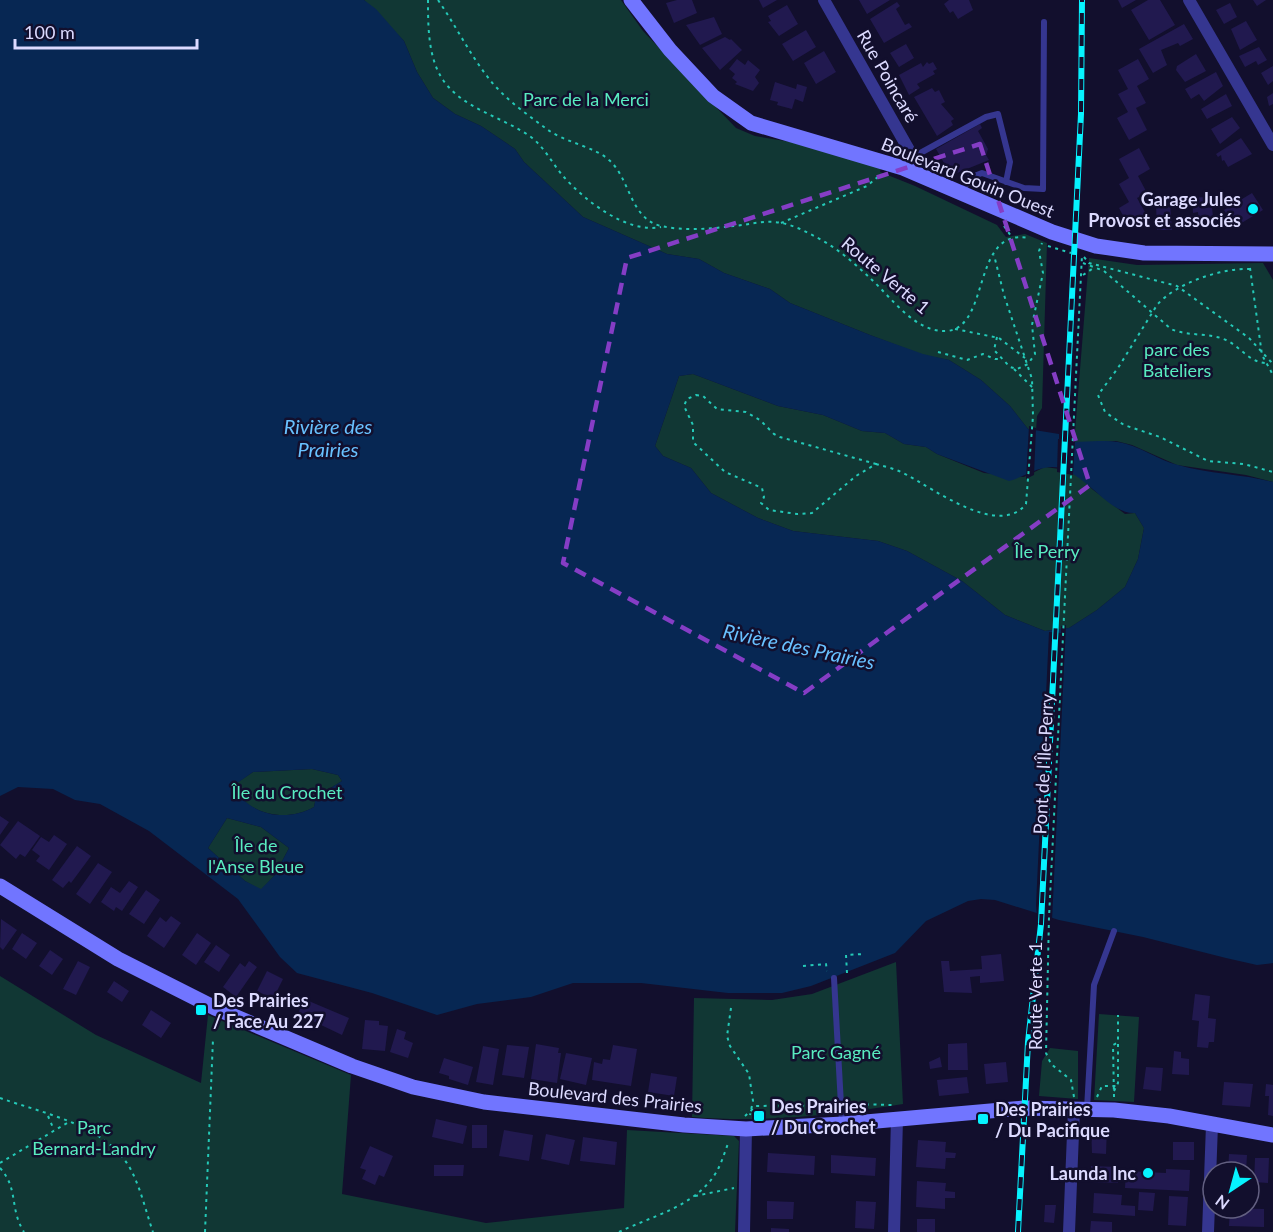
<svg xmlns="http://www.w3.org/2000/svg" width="1273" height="1232" font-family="Lato,sans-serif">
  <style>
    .green { fill: #113734 }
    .water { fill: #072753; fill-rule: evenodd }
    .pier { fill: #120f2d }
    .building { fill: #21194f }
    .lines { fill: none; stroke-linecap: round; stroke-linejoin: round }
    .path { stroke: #24c9b7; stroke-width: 2; stroke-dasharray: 3 4.5; stroke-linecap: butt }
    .lane { stroke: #353690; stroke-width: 6 }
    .street { stroke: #353690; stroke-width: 12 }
    .secondary { stroke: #7175ff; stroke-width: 15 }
    .rail-casing { stroke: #06f3ff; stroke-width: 6 }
    .rail { stroke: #120f2d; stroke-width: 4; stroke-dasharray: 11; stroke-linecap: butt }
    .marked { fill: none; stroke: #853dc5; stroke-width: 4.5; stroke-dasharray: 12 8; stroke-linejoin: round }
    .poi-dot { fill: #06f3ff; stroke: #120f2d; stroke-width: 2 }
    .labels { text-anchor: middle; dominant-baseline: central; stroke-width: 5; stroke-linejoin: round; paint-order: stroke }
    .street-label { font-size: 18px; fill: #dcdaff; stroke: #120f2d }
    .park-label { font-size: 18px; fill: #59ecc0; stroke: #120f2d }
    .poi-label { font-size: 18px; font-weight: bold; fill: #dcdaff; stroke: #120f2d; text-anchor: start }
    .water-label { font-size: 20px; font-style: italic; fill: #68c1ff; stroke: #120f2d }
  </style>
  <rect width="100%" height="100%" fill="#120f2d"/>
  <path class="green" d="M364,0H621L643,31L736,128L755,136L791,142L881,168L880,172L915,186L997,225L1006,237L1025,234L1047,243L1042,408L1037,416L1036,431L1028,429L1010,406L981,380L949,360L923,355L870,335L790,303L770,289L724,273L699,259L667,254L583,217L524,162L515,149L481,126L455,114L433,98L417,72L404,41Z
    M1089,258L1137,265L1263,263L1273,280V482L1246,475L1177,465L1132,445L1116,441L1074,444Z
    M693,374L778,406L823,415L862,431L885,433L904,444L926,447L937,454L984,473L1024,477L1045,467L1074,471L1092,489L1125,514L1135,513L1144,528L1138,559L1125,587L1097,610L1069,628L1045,631L1005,615L962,581L907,551L878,541L793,531L758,518L711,493L691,468L663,456L655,446L679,376Z
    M312,769L338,775L342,781L316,797L314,807C286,823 248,815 232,786L253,772Z
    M227,818L261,827L289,848L275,875L261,890L245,881L208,848Z
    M896,962L903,1104C833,1115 764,1123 692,1117L694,998L772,1000L812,994Z
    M0,976L96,1035L201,1083L208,1015L351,1075L342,1194L486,1223L624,1208L627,1130L734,1136L739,1141L735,1232H0Z
    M1099,1014L1139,1017L1134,1102L1094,1100Z
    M1050,1048L1078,1051V1099L1039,1096L1042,1061Z"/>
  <path class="water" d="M0,0H364L376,9L404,41L417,72L433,98L455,114L481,126L515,149L524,162L583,217L667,254L699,259L724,273L770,289L790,303L870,335L923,354L949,360L981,380L1010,406L1028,429L1059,434V439C1079,445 1098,439 1118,442C1139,445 1157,460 1178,465C1209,474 1242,474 1273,482V963L1257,965L1226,958L1143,937L1059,920L995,900L981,899L968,901L926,921L895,953L811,986L782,993H728L641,983H573L531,997L477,1004L437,1015L372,993L297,973L280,957L238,899L149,831L100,804L75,800L53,789L18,787L0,796ZM693,374L778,406L823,415L862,431L885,433L904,444L926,447L937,454L1009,481C1021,478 1032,470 1044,468C1079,459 1105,515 1135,513L1144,528L1138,559L1125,587L1097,610L1069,628L1045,631L1005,615L962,581L907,551L878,541L793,531L758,518L711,493L691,468L663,456L655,446L679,376ZM312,769L338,775L342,781L316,797L314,807C286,823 248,815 233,786L253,772ZM227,818L261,827L289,848L275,875L261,889L245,881L208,848Z"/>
  <path class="pier" d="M1029,426L1036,428L1034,475L1026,479Z
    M1058,439L1075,441L1073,475L1057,472Z
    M1066,625L1052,921L1049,918L1037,917L1036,905L1049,632L1061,633V626Z"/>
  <path class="building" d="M677,0H692L697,13L674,23L666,3Z
    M759,0H777L763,8Z
    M859,0H890L867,14Z
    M949,0H969L973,10L958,19L953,11L950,13L944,4Z
    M1118,0H1136L1122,8Z
    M1148,0H1160L1175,25L1149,40L1131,10Z
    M1253,0H1266L1257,6Z
    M897,2L900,6L896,9L905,25L909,23L912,27L884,43L870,19Z
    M1230,3L1237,17L1224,24L1216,10Z
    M787,5L798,24L779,36L768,22L771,21L768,16Z
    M714,17L722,34L700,45L686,25Z
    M1246,21L1257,40L1240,50L1231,29Z
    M1184,24L1193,39L1180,46L1178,43L1161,50L1167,65L1153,73L1139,49Z
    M806,30L816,47L793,61L782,44Z
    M725,37L730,40L731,39L742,50L720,70L702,48Z
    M906,44L914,58L899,67L890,53Z
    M1259,47L1267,60L1258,65L1256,61L1245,67L1239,56Z
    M824,51L836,72L816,84L804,63Z
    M1196,54L1206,71L1185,82L1176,70L1177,66Z
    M737,59L745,65L748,60L760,70L755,77L759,83L753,91L735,84L737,82L732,78L735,74L729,69Z
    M1138,59L1149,79L1137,86L1146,103L1136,108L1147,130L1129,140L1117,118L1128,112L1118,94L1128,89L1118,70Z
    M927,62L929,64L933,62L937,69L933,71L935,74L917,84L920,88L909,95L899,75L921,63L923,67Z
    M1273,66V81L1268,85L1261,73Z
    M1216,72L1223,86L1204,101L1199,94L1191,99L1185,89Z
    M775,82L796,89L797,84L807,87L803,102L795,99L792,109L777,105L778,102L770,100Z
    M932,88L935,92L939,90L945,102L941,104L954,119L951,121L953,125L937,136L914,97Z
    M1273,93V104L1269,106L1267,97Z
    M1226,94L1232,106L1207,119L1201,109Z
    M1232,117L1240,128L1220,144L1211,129Z
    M980,124L982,128L978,131L988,149L986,155L989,160L957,173L948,170L936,149Z
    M1241,138L1252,154L1228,167L1224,160L1222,161L1221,155L1218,157L1216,154Z
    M1139,148L1150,169L1138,176L1147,193L1137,198L1149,219L1130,229L1119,208L1129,202L1119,184L1129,178L1119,159Z
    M1252,193L1263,210L1235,227L1224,210Z
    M1205,197L1206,208L1212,207L1213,217H1218V226L1199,227L1198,212L1193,213L1192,198Z
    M1170,203L1172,230H1157L1156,204Z
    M0,816L9,822L0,835Z
    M18,821L40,836L25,857L20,854L16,859L0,845Z
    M54,835L67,844L49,870L36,861L40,856L32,850L41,837L49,842Z
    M77,846L91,856L71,883L69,881L63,888L52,880Z
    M98,863L112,872L90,904L76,894Z
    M129,881L138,887L122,911L116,907L114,911L101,902L111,887L120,893Z
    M146,890L160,900L144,924L129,914Z
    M171,916L181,923L164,948L147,936L160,917L166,922Z
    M1,919L17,930L3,950L0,947Z
    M22,933L37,943L26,959L12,949Z
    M197,933L211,943L196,965L182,955Z
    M216,945L230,955L219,972L204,962Z
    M50,950L63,959L52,975L39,966Z
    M1001,954L1004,981L980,983V976L970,977L972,993L944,992L941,961H949L950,971L982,969L981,956Z
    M78,961L90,967L76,995L63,989Z
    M249,961L257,967L236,997L223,987L240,963L245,967Z
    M267,971L283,979L273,999L257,991Z
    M114,981L129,991L122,1002L107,992Z
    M1195,994L1210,996L1208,1018L1216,1019L1214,1042H1209L1208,1048L1197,1047L1199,1021L1192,1020Z
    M304,999L349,1018L342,1035L298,1014Z
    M151,1010L171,1023L161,1038L142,1025Z
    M365,1020L379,1021V1025L388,1026L385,1051L362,1049Z
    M397,1029L406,1032L404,1039L413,1043L408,1058L390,1052Z
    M967,1043L968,1070H948V1044Z
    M536,1044L559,1048L558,1053H561L557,1083L531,1079Z
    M507,1045L529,1047L524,1078L502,1075Z
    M613,1045L637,1049L631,1086L592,1080L594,1062L602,1064L603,1059L610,1060Z
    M483,1046L499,1049L493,1085L476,1082Z
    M1174,1051L1181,1052V1058L1189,1059V1075L1172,1074Z
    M566,1053L592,1058L586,1085L560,1079Z
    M940,1057L942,1067L930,1069L929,1062Z
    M444,1058L473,1067L468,1085L449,1079V1076L439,1073Z
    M1006,1062L1008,1082L986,1084L984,1064Z
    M1146,1067L1163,1068L1161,1091L1143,1089Z
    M651,1073L677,1077L674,1096L648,1092Z
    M967,1077L969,1093L939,1096L937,1080Z
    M1224,1082L1253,1084L1250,1107L1222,1105Z
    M1266,1084L1273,1085V1116L1268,1115L1269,1096H1265Z
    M436,1119L467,1126L463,1144L432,1137Z
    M472,1125H487V1148H472Z
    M1091,1126L1107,1127L1106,1154L1092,1153Z
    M504,1130L533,1135L529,1161L499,1156Z
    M546,1134L575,1140L569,1165L541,1159Z
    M583,1137L617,1142L615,1165L580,1161Z
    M918,1140L946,1142L945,1152L956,1153L955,1158H946L945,1169L916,1167Z
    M1173,1142H1194V1160H1173Z
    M370,1146L393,1156L384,1177L379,1175L375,1185L362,1179L366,1170L360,1168Z
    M768,1153L815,1156L814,1175L767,1172Z
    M1229,1154L1247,1155L1246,1172H1228Z
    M831,1155L876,1158L875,1176L831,1173Z
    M1255,1158H1269L1268,1183L1254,1182Z
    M434,1165H464L463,1176H434Z
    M1091,1166L1118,1167V1183L1091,1182Z
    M1166,1169L1190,1170L1189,1191L1125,1188L1126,1171L1166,1173Z
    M917,1181L946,1183L945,1191L955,1192V1198H945V1209L916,1207Z
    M1139,1192L1155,1193L1153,1211L1138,1210Z
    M1094,1193L1122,1195L1121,1205L1135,1206V1216L1093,1213Z
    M1169,1196L1188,1197L1186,1226L1168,1225Z
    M767,1201L794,1202L793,1219H767Z
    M856,1201L876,1202L874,1229L855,1228Z
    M1045,1205H1056L1054,1223L1044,1222Z
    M1230,1208L1264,1209V1227L1229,1226Z
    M917,1219H935V1232H917Z
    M1091,1221L1112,1222V1232H1090Z
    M771,1228L789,1229V1232H771Z"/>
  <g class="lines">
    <path class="path" d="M428,0C428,26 428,58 443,80C463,109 503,117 531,137C545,148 552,163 563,176C584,200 627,234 661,227
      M438,0C456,26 470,55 490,80C506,100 528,115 548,130C567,143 595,147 609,160C630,178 630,219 661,226C683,231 711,229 733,226C747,225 760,221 774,222C789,223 803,230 816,237C836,247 854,263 870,278C891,297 915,333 947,331C991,327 971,227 1029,238
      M781,223L867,186L880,175
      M1004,226L1011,236
      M1048,246L1071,253
      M1084,257L1089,263L1177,286L1249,338L1273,364
      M1083,263L1104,271L1171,329C1189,337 1211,332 1228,341C1241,348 1250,362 1265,363
      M1250,268L1262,355L1273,375
      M1250,269C1221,268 1176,283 1157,305L1118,368L1098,395L1105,412L1124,425L1160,437L1208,461L1244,464L1273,472
      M1083,275L1095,267
      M955,329L999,338L1025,358
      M997,337L994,350L1010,367L1017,369L1028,364L1035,354L1032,325L1043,273L1039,251L1042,243
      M938,352L967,360L983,354L995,359H1002
      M1014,369L1033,388
      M696,395L703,396L717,409L746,412L760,420L774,434L780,437L876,464L856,476L812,513L797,514L769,510L761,503L764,497L762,488L725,472L693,442V425L684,406L687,399Z
      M876,464C886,467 897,469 907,475C934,489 999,538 1026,504L1033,416L1032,379L1004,295L994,255
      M803,966L826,964L827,971
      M847,973L846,955L864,954
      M731,1008L727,1036L730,1046L749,1074L753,1101L750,1115
      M1114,1091L1118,1083V1015
      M1074,1097L1071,1080L1051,1064L1046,1053L1049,917L1082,255
      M1097,1097L1102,1086H1117
      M1114,1097L1113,1045L1117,1043
      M0,1098C45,1114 107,1125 131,1170C141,1189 146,1212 153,1232
      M851,1104L893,1105
      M48,1116L54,1130
      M745,1116L756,1106L833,1105
      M0,1163L67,1123
      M0,1168C19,1189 9,1208 24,1232
      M695,1196L734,1188
      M205,1232L213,1039
      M619,1232C652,1216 697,1206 717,1171C722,1162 725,1151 729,1141"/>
    <path class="lane" d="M913,157L986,117L998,114L1010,162L1006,182
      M963,192L969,178L982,173L1024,188L1043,189L1044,22
      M834,978L842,1123
      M1087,1109L1094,985L1114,931"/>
    <path class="street" d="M824,0L913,157V172
      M1189,0L1273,145
      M744,1232L746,1129
      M894,1232L897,1119
      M1069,1232L1074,1109
      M1208,1232L1212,1125"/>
    <path class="secondary" d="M631,0L670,50L713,96L751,123L903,168L1052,232L1096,246L1144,253L1273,254
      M0,886L118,959L215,1008L352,1066L413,1087L484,1102L684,1125L746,1129L843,1124L1024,1108L1114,1110L1169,1116L1273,1135"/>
    <defs>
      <path id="rail" d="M1018,1232L1028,1042L1041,924L1081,114L1082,0"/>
    </defs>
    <use href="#rail" class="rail-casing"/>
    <use href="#rail" class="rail"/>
  </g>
  <path class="marked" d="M980,144L1090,485L804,693L563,563L627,258Z"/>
  <g class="poi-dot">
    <circle cx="1253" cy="209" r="6"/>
    <rect x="195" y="1004" width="12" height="12" rx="3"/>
    <rect x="753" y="1110" width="12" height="12" rx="3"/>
    <rect x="977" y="1113" width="12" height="12" rx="3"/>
    <circle cx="1148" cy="1173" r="6"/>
  </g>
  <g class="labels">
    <g class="street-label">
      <text transform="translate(888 76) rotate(60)">Rue Poincaré</text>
      <text transform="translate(968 177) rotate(22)">Boulevard Gouin Ouest</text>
      <text transform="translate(886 275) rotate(40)">Route Verte 1</text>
      <text transform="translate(1043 764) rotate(-87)">Pont de l'Île-Perry</text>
      <text transform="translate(1035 996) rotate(-90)">Route Verte 1</text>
      <text transform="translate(615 1097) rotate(6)">Boulevard des Prairies</text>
    </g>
    <g class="park-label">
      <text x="586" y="99">Parc de la Merci</text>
      <text x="1177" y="349">parc des<tspan x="1177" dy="21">Bateliers</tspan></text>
      <text x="1047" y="551">Île Perry</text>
      <text x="287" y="792">Île du Crochet</text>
      <text x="256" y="845">Île de<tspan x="256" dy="21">l'Anse Bleue</tspan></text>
      <text x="836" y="1052">Parc Gagné</text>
      <text x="94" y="1127">Parc<tspan x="94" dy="21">Bernard-Landry</tspan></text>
    </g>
    <g class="poi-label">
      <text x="1241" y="199" text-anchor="end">Garage Jules<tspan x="1241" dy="21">Provost et associés</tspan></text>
      <text x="213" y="1000">Des Prairies<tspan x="213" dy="21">/ Face Au 227</tspan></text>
      <text x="771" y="1106">Des Prairies<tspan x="771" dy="21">/ Du Crochet</tspan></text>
      <text x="995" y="1109">Des Prairies<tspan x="995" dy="21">/ Du Pacifique</tspan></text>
      <text x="1136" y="1173" text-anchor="end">Launda Inc</text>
    </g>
    <g class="water-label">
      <text x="328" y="426">Rivière des<tspan x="328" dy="23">Prairies</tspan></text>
      <text transform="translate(799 646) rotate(12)">Rivière des Prairies</text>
    </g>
  </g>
  <g transform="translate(1231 1190) rotate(216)"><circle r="28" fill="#120f2d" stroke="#636081" stroke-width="1.5"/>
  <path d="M0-4.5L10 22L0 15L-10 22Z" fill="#06f3ff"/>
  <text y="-9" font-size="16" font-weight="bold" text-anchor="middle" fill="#dcdaff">N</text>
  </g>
  <path d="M15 39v9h182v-9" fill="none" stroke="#dcdaff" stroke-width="3"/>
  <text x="24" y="39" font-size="18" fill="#dcdaff" stroke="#120f2d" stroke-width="4.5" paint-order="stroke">100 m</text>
</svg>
